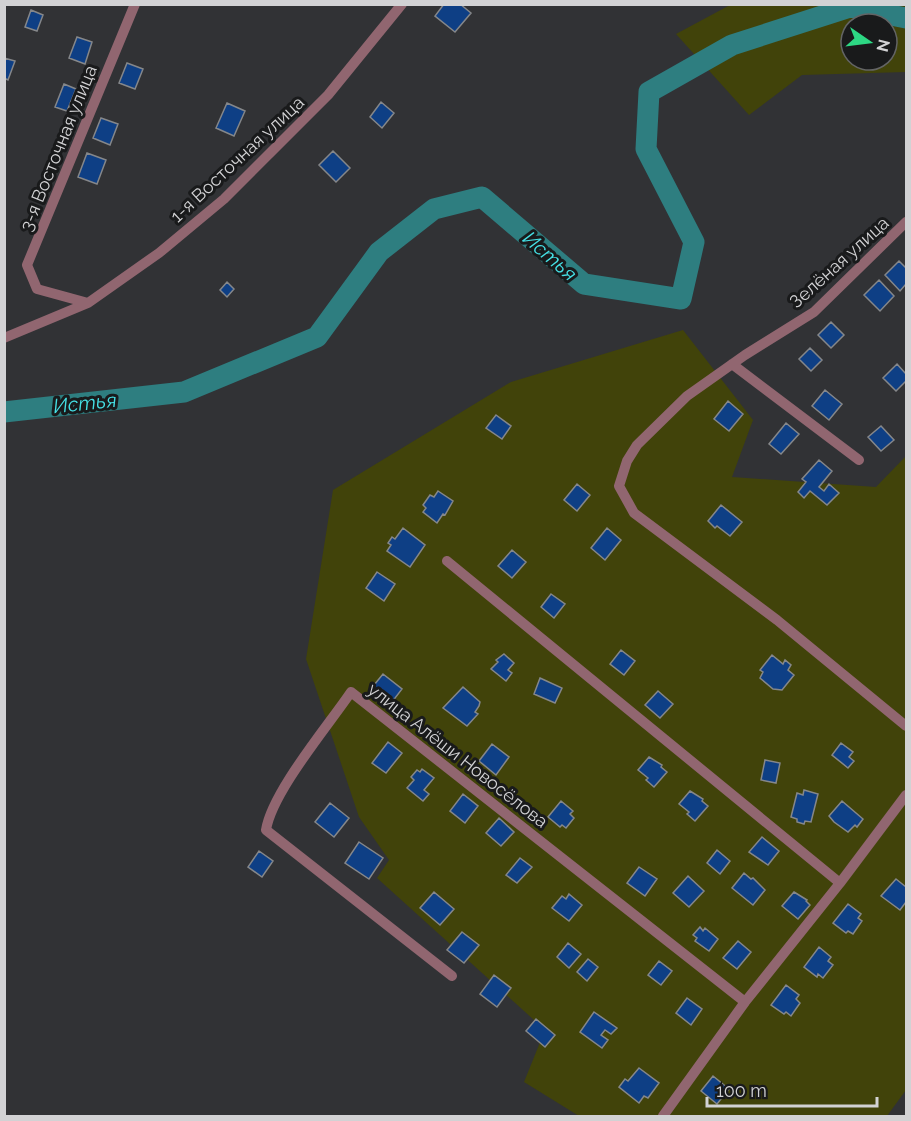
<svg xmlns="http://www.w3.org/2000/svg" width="911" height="1121" font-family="Raleway,sans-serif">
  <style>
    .green { fill: #41430a; fill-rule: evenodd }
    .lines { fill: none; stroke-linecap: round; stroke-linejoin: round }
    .river { stroke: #2e7e80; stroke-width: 21 }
    .building { fill: #0e3f85; stroke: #85878a; stroke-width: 1.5 }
    .street { stroke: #916670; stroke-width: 10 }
    .labels { text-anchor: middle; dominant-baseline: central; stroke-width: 6; stroke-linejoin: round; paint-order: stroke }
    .street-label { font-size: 18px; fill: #d2d2d4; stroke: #191a1b }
    .water-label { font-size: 20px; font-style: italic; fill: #45e0e5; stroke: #191a1b }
  </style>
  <rect width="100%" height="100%" fill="#313235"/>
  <path class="green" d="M730,5H906V72L802,75L749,115L676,34ZM851,24H887V60H851Z
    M683,330L753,420L732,477L876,487L906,456V1090L887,1116H579L524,1082L545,1030L377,878L389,860L359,817L306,659L333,490L511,382Z"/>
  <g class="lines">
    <path class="river" d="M4,412L184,392L317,337L379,252L434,209L482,197L584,284L681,299L694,242L646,149L649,92L732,45L850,7L906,18"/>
  </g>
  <path class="building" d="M444,4H460L471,13L455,32L435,16Z
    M31,10L43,15L37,31L25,27Z
    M77,37L92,42L85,64L69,58Z
    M4,58L15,61L8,80L4,78Z
    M127,63L143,69L135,89L119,83Z
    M64,84L76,89L67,111L55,107Z
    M381,102L394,113L382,128L370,117Z
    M227,103L245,111L234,136L216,128Z
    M101,118L118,124L110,145L93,138Z
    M333,151L350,168L336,182L319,165Z
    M87,153L106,160L97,184L78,177Z
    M899,261L906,268V284L900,291L885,275Z
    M879,280L894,296L880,311L864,295Z
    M227,282L234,289L227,297L220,290Z
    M831,322L844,335L831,348L818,335Z
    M810,348L822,360L811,371L799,359Z
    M897,364L906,374V381L896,391L883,378Z
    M825,390L842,404L829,420L812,406Z
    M728,401L743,414L729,431L714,419Z
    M496,415L511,426L502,439L486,428Z
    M786,423L799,434L781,454L769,444Z
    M881,426L894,440L881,451L868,437Z
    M819,460L832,471L819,487L824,491L829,484L839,493L827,505L810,491L804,498L798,492L806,482L802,479Z
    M577,484L590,495L577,511L564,500Z
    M438,491L453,501L445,515L443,514L437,523L423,512L426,508L423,505L430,495L434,497Z
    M721,505L742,522L730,536L717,526L715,528L708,521Z
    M403,528L425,545L410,567L387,551L391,545L388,543L392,537L395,539Z
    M607,528L621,540L605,560L591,548Z
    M512,550L526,562L512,578L498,566Z
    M377,572L395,584L384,601L366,588Z
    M551,594L565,604L554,618L541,607Z
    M621,650L635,661L624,675L610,664Z
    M504,654L514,663L508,670L512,673L506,681L491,669L498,662L496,660Z
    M772,655L783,664L785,660L791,665L788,670L794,675L782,690L773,689L760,678L763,672L760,670Z
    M383,674L402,689L389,706L370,690Z
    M540,678L562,688L555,703L534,694Z
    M463,687L480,702L479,706L475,712L478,714L467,726L443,708Z
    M658,691L673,704L660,718L645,705Z
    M388,742L402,753L386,773L372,763Z
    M841,743L853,752L849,757L854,761L848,768L832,755Z
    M492,744L509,757L496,775L479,761Z
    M649,757L662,765L661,767L667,772L654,787L646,780L648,778L638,770Z
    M765,760L780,763L776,783L761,780Z
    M422,769L434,778L424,790L429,794L423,801L407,788L414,780L411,777L417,770L420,772Z
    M804,790L818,794L811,822L805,821L804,824L797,822V819L791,817L797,793L803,795Z
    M690,791L703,799L702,801L708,806L695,821L687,814L689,812L679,804Z
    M463,794L478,806L465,823L450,811Z
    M561,801L573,811L570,814L574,818L566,828L562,825L560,827L548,817Z
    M842,801L863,819L857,827L855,825L848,832L834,822L829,816Z
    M330,803L349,818L334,837L315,822Z
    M499,818L514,832L501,846L486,833Z
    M762,837L779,851L768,865L749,852Z
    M359,842L383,858L369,879L345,863Z
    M717,850L730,861L720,874L707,863Z
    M259,851L273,861L262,877L248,867Z
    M520,858L532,867L517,883L506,875Z
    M639,867L657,879L645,896L627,883Z
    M744,873L751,879L753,878L765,890L753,905L732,888Z
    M688,876L704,891L689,907L673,893Z
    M896,879L906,887V902L900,910L881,896Z
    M434,892L454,909L440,925L420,908Z
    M794,892L807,900L806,901L810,905L798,919L782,906Z
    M569,894L582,905L569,921L552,908L562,896L566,899Z
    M848,904L861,914L858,918L862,921L853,934L848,931L846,933L833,923Z
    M700,927L703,931L705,928L718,939L709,951L695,941L697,938L693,935Z
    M462,932L479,945L464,963L447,950Z
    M738,941L751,952L737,969L723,958Z
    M568,943L581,954L569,968L557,957Z
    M819,947L831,957L828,961L833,965L823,978L818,974L817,977L804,967Z
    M588,959L598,967L587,981L577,972Z
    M659,961L672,971L661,985L648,975Z
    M494,975L511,988L497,1007L480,994Z
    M786,985L799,995L796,999L800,1003L791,1016L786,1012L784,1014L771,1005Z
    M687,998L702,1009L691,1025L676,1013Z
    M594,1012L617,1028L611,1034L605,1030L601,1035L608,1040L602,1048L580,1032Z
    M536,1019L555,1035L545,1047L526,1031Z
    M639,1068L659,1083L648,1098L644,1096L639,1103L619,1087L625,1079L628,1081Z
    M713,1076L729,1089L717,1104L701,1091Z"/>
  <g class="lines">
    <path class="street" d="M906,222L814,312L745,355L687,396L637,445L627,461L619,486L634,513L777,620L906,726
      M88,303L37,289L27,265L135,4
      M4,338L88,303L159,253L224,199L328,95L402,4
      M732,364L859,460
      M447,561L840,883
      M452,976L266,830C272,792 328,726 351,692L745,1002
      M663,1116L745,1002L840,883L906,795"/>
  </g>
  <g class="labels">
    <g class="street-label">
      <text transform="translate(58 148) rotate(-68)">3-я Восточная улица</text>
      <text transform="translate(237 159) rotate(-43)">1-я Восточная улица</text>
      <text transform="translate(839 262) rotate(-42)">Зелёная улица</text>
      <text transform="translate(458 755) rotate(38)">улица Алёши Новосёлова</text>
    </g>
    <g class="water-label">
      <text transform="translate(550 256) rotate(41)">Истья</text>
      <text transform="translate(85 403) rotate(-6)">Истья</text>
    </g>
  </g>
  <rect width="911" height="1121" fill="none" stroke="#d2d2d4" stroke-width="12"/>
  <g transform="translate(869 42) rotate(104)"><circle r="28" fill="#191a1b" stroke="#636465" stroke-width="1.5"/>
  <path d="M0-4.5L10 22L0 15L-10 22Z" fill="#2dd884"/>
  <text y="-9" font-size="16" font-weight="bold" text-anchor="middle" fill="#d2d2d4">N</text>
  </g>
  <path d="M707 1097v9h170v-9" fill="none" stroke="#d2d2d4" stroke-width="3"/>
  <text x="716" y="1097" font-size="18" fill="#d2d2d4" stroke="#191a1b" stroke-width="4.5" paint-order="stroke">100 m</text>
</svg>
